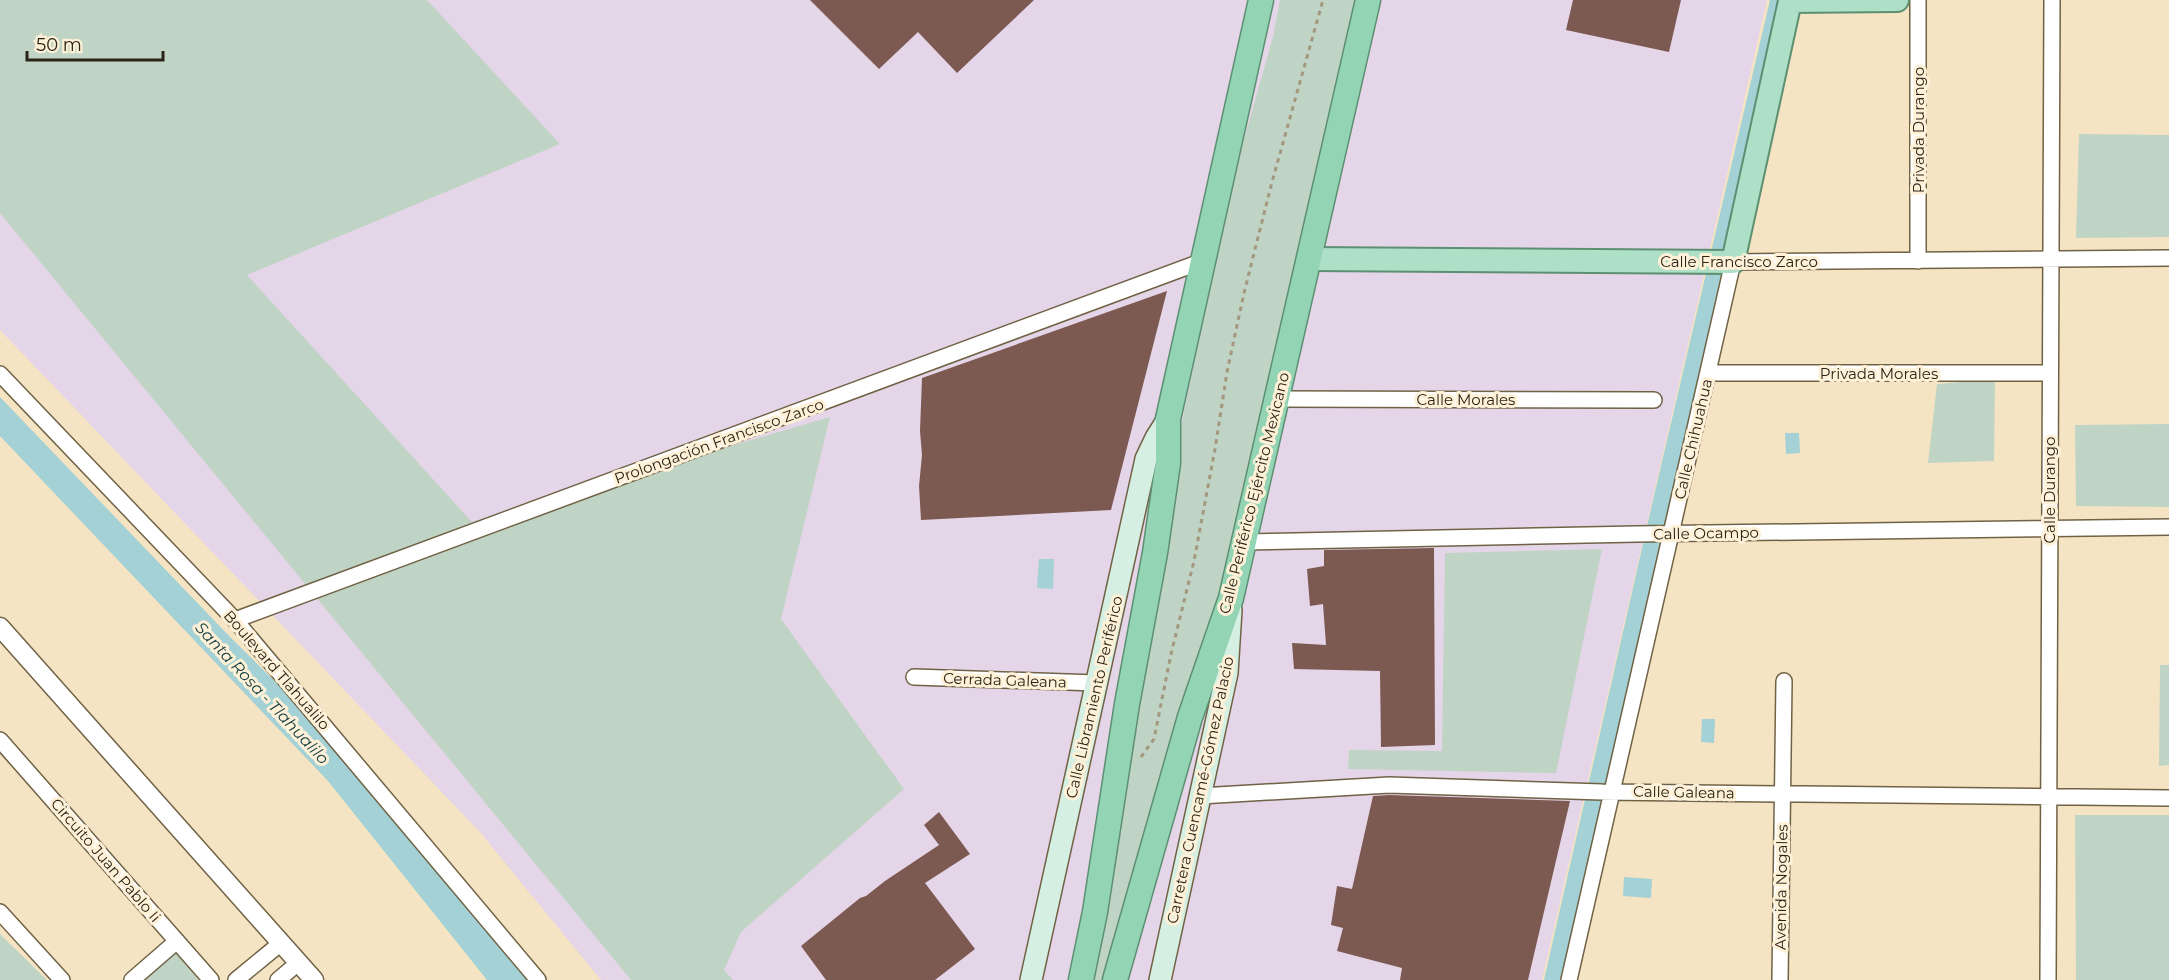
<svg xmlns="http://www.w3.org/2000/svg" width="2169" height="980" font-family="Montserrat,sans-serif">
  <style>
    .industrial { fill: #e5d5e8 }
    .green { fill: #c0d4c5 }
    .water { fill: #a3d1d5 }
    .building { fill: #7c5951 }
    .lines { fill: none; stroke-linecap: round; stroke-linejoin: round }
    .minor-casing { stroke: #706245; stroke-width: 18 }
    .tertiary-casing { stroke: #706245; stroke-width: 21 }
    .secondary-casing { stroke: #706245; stroke-width: 24 }
    .primary-casing { stroke: #5d8f71; stroke-width: 26 }
    .trunk-casing { stroke: #5d8f71; stroke-width: 27 }
    .path { stroke: #a3977e; stroke-width: 3; stroke-dasharray: 4.5 4.5; stroke-linecap: butt }
    .minor { stroke: #fff; stroke-width: 15 }
    .tertiary { stroke: #fff; stroke-width: 18 }
    .secondary { stroke: #d6efe3; stroke-width: 21 }
    .primary { stroke: #aedfc7; stroke-width: 22 }
    .trunk { stroke: #93d4b4; stroke-width: 24 }
    .labels { text-anchor: middle; dominant-baseline: central; stroke-width: 6; stroke-linejoin: round; paint-order: stroke }
    .street-label { font-size: 15px; fill: #2a2418; stroke: #fef1d7 }
    .water-label { font-size: 16px; font-style: italic; fill: #174246; stroke: #fef1d7 }
  </style>
  <rect width="100%" height="100%" fill="#f4e4c3"/>
  <path class="industrial" d="M0,0H1767L1542,980H601L479,831L0,330Z"/>
  <path class="green" d="M0,0H427L560,144L247,275L472,522L830,417L781,619L904,789L741,932L724,970L733,980H631L0,213Z
    M1280,0H1376L1227,596L1113,980H1090L1125,777L1139,713L1172,470L1232,182L1273,37Z
    M2079,134L2169,135V237L2076,238Z
    M1995,379L1994,461L1928,463L1937,384Z
    M2169,424V507L2076,506L2075,425Z
    M1602,549L1556,773L1348,769L1349,750L1442,751L1445,553Z
    M2160,665H2169V765L2159,766Z
    M2075,815H2169V980H2076Z
    M0,934L47,980H0Z
    M176,953L199,980H146Z"/>
  <path class="water" d="M1770,0H1784L1732,243L1562,980H1544L1650,513Z
    M0,397L231,638L362,767L532,980H487L328,781L0,436Z
    M1785,433H1799L1800,453L1786,454Z
    M1039,559H1054L1053,589L1037,588Z
    M1702,719H1715L1714,743L1701,742Z
    M1624,877L1652,879L1651,898L1623,896Z"/>
  <path class="building" d="M810,0H1034L957,73L918,32L879,69Z
    M1573,0H1681L1669,52L1566,30Z
    M1167,291L1111,510L921,520L919,486L922,455L920,431L922,378Z
    M1434,548L1435,745L1381,747L1380,671L1294,669L1292,643L1326,645L1323,604L1310,606L1307,569L1324,566V550Z
    M1389,795L1570,801L1528,980H1400L1402,968L1337,951L1343,928L1331,925L1337,886L1352,889L1373,796Z
    M939,812L970,854L925,883L975,949L935,980H826L801,946L860,898L866,896L885,881L939,845L924,825Z"/>
  <g class="lines">
    <defs>
      <path id="minor" d="M1918,261V0
        M1708,373H2050
        M0,374L235,620L538,980
        M1278,399L1654,400
        M1243,542L1637,534L2169,527
        M235,620L1203,261
        M914,677L1096,683
        M0,740L211,980
        M1200,796L1389,785L1602,792L2169,798
        M0,912L62,980
        M132,980L177,941
        M236,980L281,943
        M278,980L298,963
        M1569,980L1733,262L2169,258
        M1780,980L1784,681
        M2048,980L2052,0"/>
      <path id="tertiary" d="M0,627L314,980"/>
      <path id="secondary" d="M1031,980L1146,459L1156,438L1168,419
        M1160,980L1227,673L1231,610"/>
      <path id="primary" d="M1309,259L1733,262L1790,1L1897,0"/>
      <path id="trunk" d="M1081,980L1095,912L1127,704L1155,553L1168,463V419L1261,0
        M1115,980L1190,717L1231,598L1368,0"/>
    </defs>
    <use href="#minor" class="minor-casing"/>
    <use href="#tertiary" class="tertiary-casing"/>
    <use href="#secondary" class="secondary-casing"/>
    <use href="#primary" class="primary-casing"/>
    <use href="#trunk" class="trunk-casing"/>
    <path class="path" d="M1141,757L1154,739L1171,654L1194,561L1215,449L1227,372L1244,293L1272,182L1323,0"/>
    <use href="#minor" class="minor"/>
    <use href="#tertiary" class="tertiary"/>
    <use href="#secondary" class="secondary"/>
    <use href="#primary" class="primary"/>
    <use href="#trunk" class="trunk"/>
  </g>
  <g class="labels">
    <g class="street-label">
      <text transform="translate(1918 130) rotate(-90)">Privada Durango</text>
      <text x="1739" y="261">Calle Francisco Zarco</text>
      <text x="1879" y="373">Privada Morales</text>
      <text x="1466" y="399">Calle Morales</text>
      <text transform="translate(1693 439) rotate(-77)">Calle Chihuahua</text>
      <text transform="translate(719 441) rotate(-20)">Prolongación Francisco Zarco</text>
      <text transform="translate(2049 490) rotate(-90)">Calle Durango</text>
      <text transform="translate(1254 493) rotate(-76)">Calle Periférico Ejército Mexicano</text>
      <text transform="translate(1706 533) rotate(-1)">Calle Ocampo</text>
      <text transform="translate(277 670) rotate(49)">Boulevard Tlahualilo</text>
      <text transform="translate(1005 680) rotate(2)">Cerrada Galeana</text>
      <text transform="translate(1094 697) rotate(-77)">Calle Libramiento Periférico</text>
      <text transform="translate(1200 790) rotate(-78)">Carretera Cuencamé-Gómez Palacio</text>
      <text transform="translate(1684 792) rotate(1)">Calle Galeana</text>
      <text transform="translate(106 860) rotate(49)">Circuito Juan Pablo Ii</text>
      <text transform="translate(1781 887) rotate(-89)">Avenida Nogales</text>
    </g>
    <g class="water-label">
      <text transform="translate(262 693) rotate(47)">Santa Rosa - Tlahualilo</text>
    </g>
  </g>
  <path d="M27 51v9h136v-9" fill="none" stroke="#2a2418" stroke-width="3"/>
  <text x="36" y="51" font-size="18" fill="#2a2418" stroke="#fef1d7" stroke-width="4.5" paint-order="stroke">50 m</text>
</svg>
